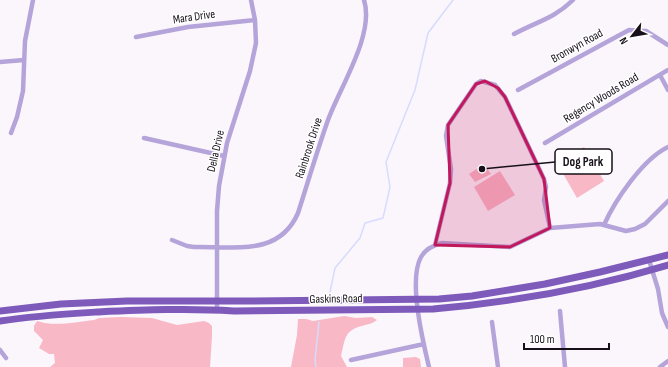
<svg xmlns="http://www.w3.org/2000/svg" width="668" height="367" font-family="'Sofia Sans Condensed',sans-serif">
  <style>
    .green { fill: #f8b8c6 }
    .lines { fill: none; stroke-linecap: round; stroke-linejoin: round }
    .stream { stroke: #d6dcfd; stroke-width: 1.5 }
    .minor { stroke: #b4a4da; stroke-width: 4.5 }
    .primary { stroke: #7e5abb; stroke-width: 7 }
    .marked { fill: #c2185b; fill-opacity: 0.2; stroke: #c2185b; stroke-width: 3; stroke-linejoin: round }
    .labels { text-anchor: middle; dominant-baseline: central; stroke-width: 3; stroke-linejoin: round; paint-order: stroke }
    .street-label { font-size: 12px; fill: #170f19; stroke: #fff }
    .leader { fill: none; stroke: #170f19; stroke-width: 1.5 }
    .callout-dot { fill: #170f19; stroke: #fff; stroke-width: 1.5 }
    .callout { fill: #fff; stroke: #170f19; stroke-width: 1.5 }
    .callout-label { font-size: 13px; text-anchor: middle; font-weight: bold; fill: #170f19 }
  </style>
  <rect width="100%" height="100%" fill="#fbf6fc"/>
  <path class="green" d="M584,147L604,181L577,198L557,163Z
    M484,164L491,174L475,182L469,174Z
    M500,171L515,195L488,211L474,187Z
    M344,316L356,318L372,317L377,320C372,324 368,324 362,326C344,330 345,340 341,356L347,367H291L297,335L298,319H306L313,321Z
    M121,317L152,318L177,325L204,321L209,323L212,326V336L210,367H50L55,363L54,354H49L39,348L43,340L34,331V326L37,321C54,327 76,322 94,320L99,318Z
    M416,357L420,359L421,367H403V358Z"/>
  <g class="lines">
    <path class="stream" d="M330,292L335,268L360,238L365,223L383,218L390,187L386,162L415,90L428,33L453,0
      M316,367L315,360L319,322"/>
    <path class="minor" d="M514,34C536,22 555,18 573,0
      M136,37L188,27L255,20
      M0,62L24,60
      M660,75L668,90
      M518,90L629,30L646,31L668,45
      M11,133L17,117L23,91L25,41L33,0
      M144,138L224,156
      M545,143L668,70
      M604,225C615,200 643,159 668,147
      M172,240L187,246L194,247C234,246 279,257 298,213C308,182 317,151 328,120C340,87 375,34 364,0
      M435,245L450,183L451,169L446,136L448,125L476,84L481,81L495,85L505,97L544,179L546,187L544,200L550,228
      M649,260L658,289L662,313L668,327
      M217,310V211L219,186L227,143L250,71L256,43L255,20L251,0
      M560,311L565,367
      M492,322L498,367
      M0,350L6,358
      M351,360L424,344
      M429,367C423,342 408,280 421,257C425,250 434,245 442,243L510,247L550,228L600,224L626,231L635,229L645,224L668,201
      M660,367L668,361"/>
    <path class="primary" d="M0,311L61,304L127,301H251L439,299L472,296L545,284L600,272L668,255
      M0,321C32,316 65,314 97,312C143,310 188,308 234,311L433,309C513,302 592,288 668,265"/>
  </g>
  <path class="marked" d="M485,81L498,88L505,97L544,179L550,228L510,247L435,245L450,183L448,125L476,84Z"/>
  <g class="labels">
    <g class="street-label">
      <text transform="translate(194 17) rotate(-8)">Mara Drive</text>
      <text transform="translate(577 46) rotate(-29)">Bronwyn Road</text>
      <text transform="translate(601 98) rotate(-31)">Regency Woods Road</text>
      <text transform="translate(309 148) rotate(-72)">Rainbrook Drive</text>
      <text transform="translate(216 151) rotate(-77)">Della Drive</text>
      <text transform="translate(336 299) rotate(-1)">Gaskins Road</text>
    </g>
  </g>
  <path class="leader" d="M482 169L555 162"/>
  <circle class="callout-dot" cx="482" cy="169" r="4"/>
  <rect class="callout" x="555" y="149" width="57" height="25" rx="4"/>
  <g class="callout-label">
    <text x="583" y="166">Dog Park</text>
  </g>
  <g transform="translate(632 36) rotate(239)" stroke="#ffffff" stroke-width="3" paint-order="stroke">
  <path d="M0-3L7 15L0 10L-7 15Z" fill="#170f19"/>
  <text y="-6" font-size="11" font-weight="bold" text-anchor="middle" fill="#170f19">N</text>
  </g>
  <path d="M524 343v6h85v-6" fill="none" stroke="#170f19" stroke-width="2"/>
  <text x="530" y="343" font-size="12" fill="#170f19" stroke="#ffffff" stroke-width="3" paint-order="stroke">100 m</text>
</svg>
